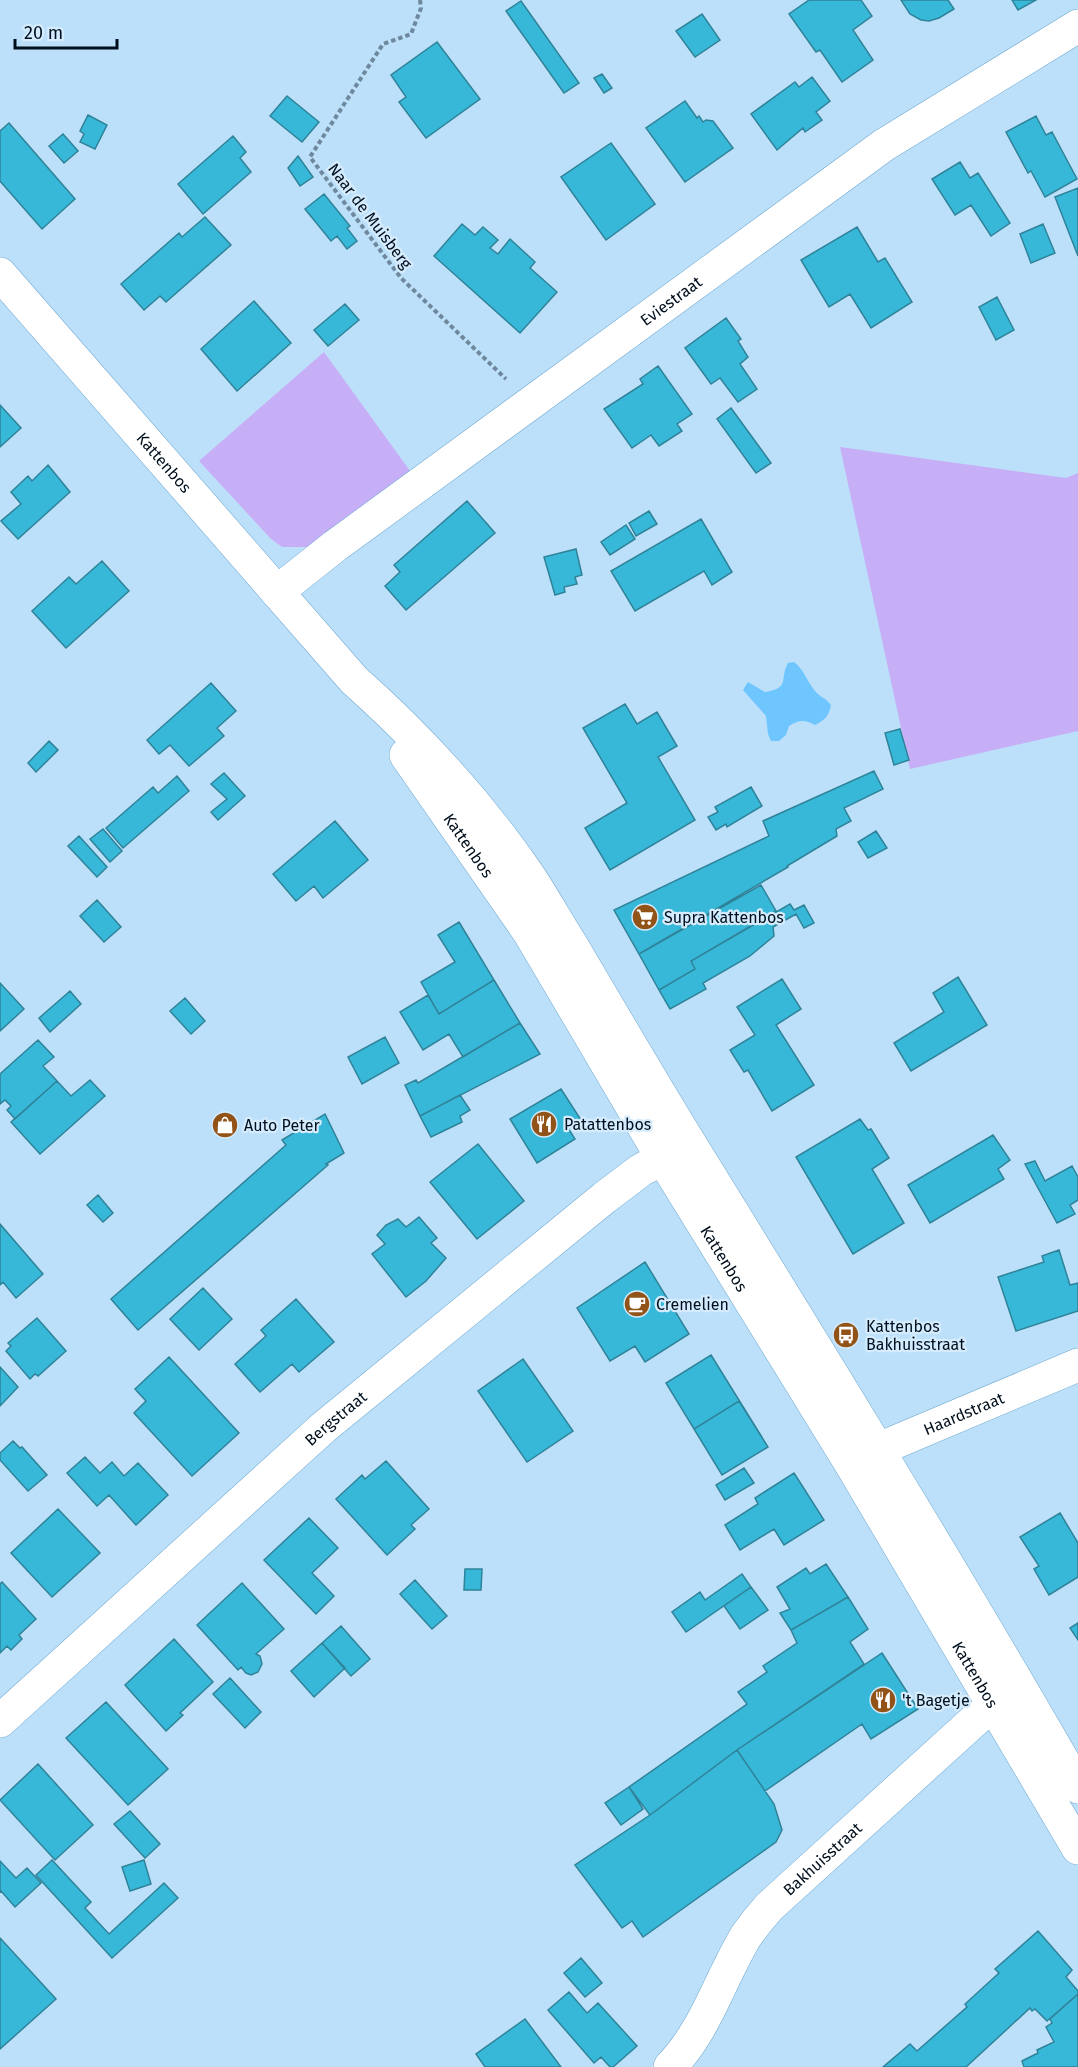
<svg xmlns="http://www.w3.org/2000/svg" width="1078" height="2067" font-family="'Fira Sans',sans-serif">
  <style>
    .green { fill: #c7aff7 }
    .water { fill: #6fc5fe }
    .building { fill: #38b8d9; stroke: #2f8399; stroke-width: 1.5 }
    .lines { fill: none; stroke-linecap: round; stroke-linejoin: round }
    .minor-casing { stroke: #6ea9d1; stroke-width: 34 }
    .secondary-casing { stroke: #6ea9d1; stroke-width: 34 }
    .path { stroke: #6e889d; stroke-width: 4; stroke-dasharray: 4.5 3; stroke-linecap: butt }
    .minor { stroke: #fff; stroke-width: 33 }
    .secondary { stroke: #fff; stroke-width: 33 }
    .labels { text-anchor: middle; dominant-baseline: central; stroke-width: 4.5; stroke-linejoin: round; paint-order: stroke }
    .street-label { font-size: 16px; fill: #000f1d; stroke: #d4ecfd }
    .poi-label { font-size: 16px; fill: #000f1d; stroke: #d4ecfd; text-anchor: start }
  </style>
  <rect width="100%" height="100%" fill="#bde0fa"/>
  <path class="green" d="M324,352L413,475L310,547H282L271,539L199,461Z
    M840,447L1066,478L1078,473V731L910,769Z"/>
  <path class="water" d="M794,662C805,670 807,683 817,693C822,698 826,698 831,705C829,716 825,720 815,725C804,719 799,720 789,726L786,735L779,741H771L768,734L766,716L743,690L748,682L765,692C791,688 779,679 788,663Z"/>
  <path class="building" d="M809,0H861L872,16L853,30L873,60L842,82L820,50L816,52L789,14Z
    M901,0H948L954,9L939,18L929,21L921,20L910,14Z
    M1012,0H1036L1018,10Z
    M521,1L579,83L564,93L506,11Z
    M702,14L720,40L695,57L676,31Z
    M437,42L480,99L426,138L399,102L406,97L391,75Z
    M602,74L612,88L604,93L594,78Z
    M812,77L830,101L816,112L822,120L805,132L803,128L777,150L751,114L795,82L799,87Z
    M287,96L319,122L302,142L270,116Z
    M685,101L697,118L699,116L703,122L706,120L713,121L733,148L685,182L646,128Z
    M88,115L107,125L95,149L80,142L84,134L80,131Z
    M1036,116L1046,135L1052,132L1077,179L1045,197L1031,171L1028,173L1006,132Z
    M9,123L75,199L42,229L0,181V131Z
    M63,134L78,151L64,163L49,146Z
    M233,136L246,152L240,158L251,172L203,214L178,184Z
    M611,143L655,204L606,240L561,177Z
    M298,156L313,177L300,186L288,168Z
    M960,162L970,178L978,173L1010,223L991,236L971,205L955,215L932,179Z
    M1078,188V256L1055,197Z
    M324,194L350,226L347,228L357,241L347,249L337,236L331,241L305,209Z
    M205,217L231,245L166,302L160,296L144,310L121,284L179,233L182,237Z
    M462,224L475,235L483,227L498,240L490,248L498,254L510,239L535,262L530,268L557,292L520,333L434,256Z
    M1043,224L1055,253L1031,263L1020,234Z
    M857,227L878,262L885,258L912,302L871,328L850,294L829,307L801,260Z
    M997,297L1014,330L996,340L979,307Z
    M254,301L291,343L237,391L201,349Z
    M345,304L359,320L328,346L314,330Z
    M726,318L741,339L738,341L748,357L740,364L757,389L738,402L720,378L711,384L685,348Z
    M658,366L692,414L677,424L682,431L659,446L651,435L632,448L604,409L643,384L640,379Z
    M0,405L21,428L0,447Z
    M731,408L771,463L756,473L717,419Z
    M48,465L70,492L18,539L1,521L21,504L11,492L28,476L32,481Z
    M467,501L495,533L406,610L385,586L400,572L394,565Z
    M649,511L657,524L636,536L629,523Z
    M701,519L732,572L712,585L704,571L635,611L611,571Z
    M626,525L635,539L610,555L601,542Z
    M576,549L582,575L575,577L577,584L564,587L565,592L555,595L544,557Z
    M102,561L129,591L66,648L32,611L69,577L76,584Z
    M211,683L236,711L217,728L224,736L189,766L170,745L159,754L147,740Z
    M625,704L637,724L657,712L677,746L658,757L695,820L610,870L585,828L627,803L583,728Z
    M900,729L909,760L894,765L885,733Z
    M49,741L58,750L36,772L28,763Z
    M874,771L883,789L844,808L851,821L836,829L837,836L787,866L788,867L639,954L614,910L769,836L763,821Z
    M224,773L245,796L218,820L211,812L227,799L211,784Z
    M177,776L189,791L123,848L106,828L153,787L158,793Z
    M751,787L762,806L727,827L726,824L716,830L708,817L718,812L715,807Z
    M335,821L368,860L323,898L314,886L296,901L273,874Z
    M103,829L122,851L110,862L90,839Z
    M876,831L887,848L868,858L858,842Z
    M79,836L107,867L97,877L68,846Z
    M761,885L776,911L691,961L695,969L659,990L639,954Z
    M97,900L121,927L104,942L80,916Z
    M790,904L794,910L804,905L814,923L804,928L796,914L773,927L774,936L750,956L703,983L706,989L670,1009L659,990L695,969L691,961Z
    M459,922L494,980L439,1014L421,982L455,962L438,935Z
    M958,977L987,1025L911,1071L894,1043L944,1012L933,993Z
    M782,979L801,1009L776,1025L814,1085L772,1111L748,1070L744,1072L730,1050L755,1035L737,1007Z
    M494,980L520,1023L463,1057L449,1034L423,1050L400,1012L428,995L439,1014Z
    M0,983L24,1009L0,1031Z
    M70,991L81,1004L50,1032L39,1018Z
    M185,998L205,1021L191,1034L170,1011Z
    M520,1023L540,1054L420,1116L405,1085L416,1080L418,1083Z
    M385,1037L399,1063L362,1084L348,1057Z
    M38,1040L54,1057L43,1066L57,1081L15,1119L7,1110L11,1106L5,1100L0,1104V1074Z
    M90,1080L105,1096L40,1154L11,1122L57,1081L71,1096Z
    M561,1089L581,1120L568,1128L575,1139L537,1163L510,1119Z
    M460,1095L470,1110L460,1116L462,1122L431,1137L420,1116Z
    M325,1114L344,1153L326,1164L328,1165L138,1330L111,1299L286,1145L282,1140Z
    M860,1119L868,1130L871,1129L889,1158L872,1169L904,1223L853,1254L796,1157Z
    M993,1135L1010,1160L998,1169L1004,1179L930,1223L908,1185Z
    M478,1144L524,1201L477,1239L430,1182Z
    M1035,1161L1045,1181L1072,1166L1078,1177V1200L1070,1205L1075,1214L1057,1223L1025,1164Z
    M98,1195L113,1213L103,1222L87,1205Z
    M419,1217L437,1238L431,1243L446,1258L426,1281L406,1297L372,1254L385,1244L377,1235L386,1225L398,1219L406,1227Z
    M0,1224L43,1274L16,1298L3,1282L0,1285Z
    M1059,1250L1070,1285L1078,1283V1311L1016,1331L998,1277L1044,1262L1042,1256Z
    M645,1262L689,1334L645,1362L635,1346L610,1361L577,1308Z
    M203,1288L232,1319L199,1350L170,1319Z
    M296,1299L334,1342L299,1372L292,1364L260,1392L235,1364L266,1336L261,1330Z
    M37,1318L66,1351L38,1376L35,1374L30,1379L6,1351L11,1346L8,1343Z
    M711,1355L768,1447L722,1475L666,1383Z
    M169,1357L239,1433L192,1476L134,1413L146,1401L135,1389Z
    M523,1359L573,1431L527,1462L478,1391Z
    M0,1367L18,1387L0,1406Z
    M739,1401L768,1447L722,1475L694,1429Z
    M13,1441L20,1448L22,1447L47,1475L28,1491L0,1460V1453Z
    M85,1457L100,1473L112,1462L124,1476L138,1463L168,1495L136,1525L109,1495L97,1506L67,1473Z
    M386,1461L429,1509L411,1525L415,1529L387,1555L336,1499L362,1475L365,1479Z
    M744,1468L754,1483L725,1500L716,1485Z
    M794,1473L824,1520L784,1545L774,1529L740,1550L725,1525L758,1504L755,1498Z
    M58,1509L100,1553L52,1597L11,1553Z
    M1060,1513L1078,1543V1577L1049,1595L1034,1569L1039,1566L1020,1537Z
    M309,1518L338,1548L312,1573L334,1596L316,1614L264,1560Z
    M826,1564L848,1597L791,1630L780,1613L790,1609L777,1587L806,1568L810,1574Z
    M465,1569H482L481,1590H464Z
    M742,1574L751,1587L686,1632L672,1612L700,1592L705,1600Z
    M415,1580L447,1616L432,1629L400,1594Z
    M2,1582L36,1619L19,1635L22,1639L11,1650L7,1646L0,1653V1584Z
    M242,1583L284,1629L256,1654L260,1656L262,1664L258,1672L251,1675L246,1673L241,1667L238,1670L197,1625Z
    M751,1587L768,1610L740,1629L724,1606Z
    M848,1597L868,1629L850,1642L864,1664L737,1750L650,1815L629,1787L747,1704L738,1692L767,1672L763,1666L797,1643L791,1630Z
    M1078,1623V1640L1070,1628Z
    M341,1626L370,1659L351,1676L322,1643Z
    M174,1639L213,1682L180,1713L183,1715L166,1731L125,1685Z
    M322,1643L345,1668L314,1697L291,1671Z
    M882,1653L918,1709L871,1739L862,1724L765,1791L737,1750Z
    M230,1678L261,1712L245,1728L213,1694Z
    M106,1702L168,1769L128,1805L66,1738Z
    M737,1750L774,1804L782,1830L776,1842L643,1937L632,1921L622,1928L575,1865L650,1815Z
    M38,1764L93,1825L55,1860L0,1800Z
    M629,1787L643,1809L621,1825L605,1803Z
    M130,1811L160,1844L145,1858L114,1824Z
    M52,1860L91,1902L85,1908L109,1934L164,1883L178,1898L112,1958L36,1875Z
    M144,1860L151,1884L130,1891L122,1867Z
    M0,1861L16,1878L27,1868L41,1883L15,1907L1,1891L0,1892Z
    M1038,1931L1072,1970L1066,1977L1078,1991V1994L1047,2021L1035,2009L1032,2011L1030,2008L966,2067H883L910,2044L917,2051L967,2007L965,2004L999,1973L995,1969Z
    M0,1938L56,1999L0,2049Z
    M581,1958L602,1983L585,1997L564,1973Z
    M569,1992L587,2013L598,2003L637,2046L613,2067H610L601,2057L594,2063L548,2010Z
    M1078,1994V2067H1024L1022,2061L1038,2053L1037,2050L1054,2042L1046,2027L1052,2023L1050,2019Z
    M525,2019L561,2067H485L476,2054Z"/>
  <g class="lines">
    <defs>
      <g id="minor">
        <path id="s1" d="M277,592L335,546L884,145L1078,26"/>
        <path id="s2" d="M854,1462L879,1449L1078,1365"/>
        <path id="s3" d="M0,1721L324,1427L604,1198L641,1170L688,1145"/>
        <path id="s4" d="M670,2067C706,2030 720,1979 746,1936C753,1926 761,1916 769,1907L976,1719L1017,1689"/>
      </g>
      <g id="secondary">
        <path id="s5" d="M0,274L354,680C418,737 478,802 527,873C542,895 555,919 569,941C610,1010 650,1079 692,1147C823,1359 954,1571 1078,1787"/>
        <path id="s6" d="M406,755L529,932L663,1159L851,1464L1078,1848"/>
      </g>
    </defs>
    <use href="#minor" class="minor-casing"/>
    <use href="#secondary" class="secondary-casing"/>
    <path class="path" d="M420,0L421,8L411,34L383,44L310,157L401,278L506,379"/>
    <use href="#minor" class="minor"/>
    <use href="#secondary" class="secondary"/>
  </g>
  <defs>
    <symbol id="supermarket-disc" viewBox="-11 -11 22 22"><circle r="9.5" fill="#915317" stroke="#d4ecfd"/><path d="M-6-5.5h2.5l.6 2H6L4.5 2H-2.5L-4.4-4H-6ZM-1.5 3.2a1.3 1.3 0 1 0 .1 0ZM3 3.2a1.3 1.3 0 1 0 .1 0Z" fill="#fff"/></symbol>
    <symbol id="restaurant-disc" viewBox="-11 -11 22 22"><circle r="9.5" fill="#915317" stroke="#d4ecfd"/><path d="M-5-6h1v4h1v-4h1v4h1v-4h1v5L-1.5 .5V6h-2V.5L-5-1ZM5-6V6H3V1.5H1.5Q1.5-4 5-6Z" fill="#fff"/></symbol>
    <symbol id="shop-disc" viewBox="-11 -11 22 22"><circle r="9.5" fill="#915317" stroke="#d4ecfd"/><path d="M-5-2.5h2.3a2.7 3.5 0 0 1 5.4 0H5L5.5 6h-11ZM-1.5-2.5h3a1.5 2.3 0 0 0-3 0Z" fill="#fff"/></symbol>
    <symbol id="cafe-disc" viewBox="-11 -11 22 22"><circle r="9.5" fill="#915317" stroke="#d4ecfd"/><path d="M-5.5-4.5H6V0H3Q3 3.5 0 3.5H-2.5Q-5.5 3.5-5.5 0ZM3-3.2v2h1.7v-2ZM-6 4.5H4V6H-6Z" fill="#fff"/></symbol>
    <symbol id="bus-disc" viewBox="-11 -11 22 22"><circle r="9.5" fill="#915317" stroke="#d4ecfd"/><path d="M-5-6H5V4H4V6H2V4H-2V6H-4V4H-5ZM-3.5-4V0h7V-4ZM-3.5 1.2v1.5H-2V1.2ZM2 1.2v1.5H3.5V1.2Z" fill="#fff"/></symbol>
  </defs>
  <g fill-rule="evenodd">
    <use href="#supermarket-disc" x="630" y="902" width="30" height="30"/>
    <use href="#restaurant-disc" x="529" y="1109" width="30" height="30"/>
    <use href="#shop-disc" x="210" y="1110" width="30" height="30"/>
    <use href="#cafe-disc" x="622" y="1289" width="30" height="30"/>
    <use href="#bus-disc" x="831" y="1320" width="30" height="30"/>
    <use href="#restaurant-disc" x="868" y="1685" width="30" height="30"/>
  </g>
  <g class="labels">
    <g class="street-label">
      <text transform="translate(370 216) rotate(53)">Naar de Muisberg</text>
      <text stroke="none"><textPath href="#s1" startOffset="490">Eviestraat</textPath></text>
      <text stroke="none"><textPath href="#s5" startOffset="250">Kattenbos</textPath></text>
      <text stroke="none"><textPath href="#s6" startOffset="110">Kattenbos</textPath></text>
      <text stroke="none"><textPath href="#s6" startOffset="596">Kattenbos</textPath></text>
      <text stroke="none"><textPath href="#s2" startOffset="120">Haardstraat</textPath></text>
      <text stroke="none"><textPath href="#s3" startOffset="452">Bergstraat</textPath></text>
      <text stroke="none"><textPath href="#s6" startOffset="1082">Kattenbos</textPath></text>
      <text stroke="none"><textPath href="#s4" startOffset="261">Bakhuisstraat</textPath></text>
    </g>
    <g class="poi-label">
      <text x="664" y="917">Supra Kattenbos</text>
      <text x="564" y="1124">Patattenbos</text>
      <text x="244" y="1125">Auto Peter</text>
      <text x="656" y="1304">Cremelien</text>
      <text x="866" y="1326">Kattenbos<tspan x="866" dy="18">Bakhuisstraat</tspan></text>
      <text x="902" y="1700">'t Bagetje</text>
    </g>
  </g>
  <path d="M15 39v9h102v-9" fill="none" stroke="#000f1d" stroke-width="3"/>
  <text x="24" y="39" font-size="18" fill="#000f1d" stroke="#d4ecfd" stroke-width="4.5" paint-order="stroke">20 m</text>
</svg>
